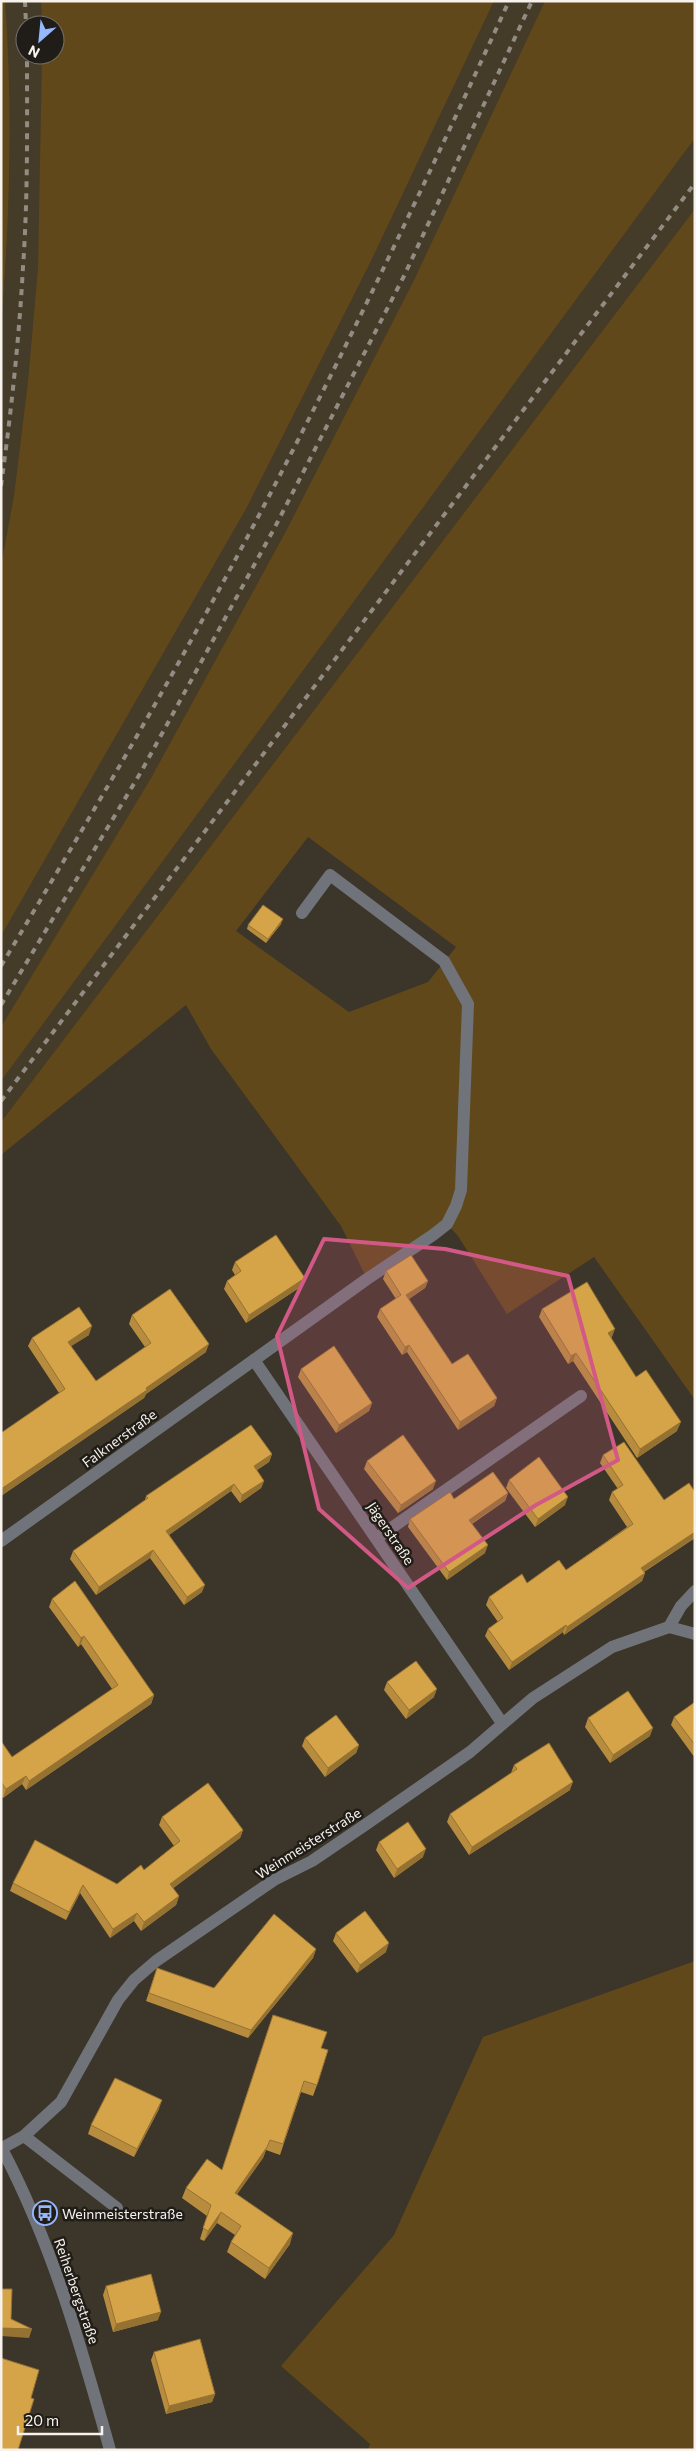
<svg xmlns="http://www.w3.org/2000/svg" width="696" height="2451" font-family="Commissioner,sans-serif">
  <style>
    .built { fill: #453b29 }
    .green { fill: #60481a; fill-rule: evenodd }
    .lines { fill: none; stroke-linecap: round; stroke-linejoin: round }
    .service { stroke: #707379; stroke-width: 12 }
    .minor { stroke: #707379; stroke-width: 12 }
    .tertiary { stroke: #707379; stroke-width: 12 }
    .rail { stroke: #928c83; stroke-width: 4; stroke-dasharray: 6 6; stroke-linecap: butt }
    .wall { fill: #b78c3e }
    .shaded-wall { fill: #957232 }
    .building { fill: #d5a348; stroke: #957232 }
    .marked { fill: #d25986; fill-opacity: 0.2; stroke: #d25986; stroke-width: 4; stroke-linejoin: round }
    .labels { text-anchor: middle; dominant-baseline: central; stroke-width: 5; stroke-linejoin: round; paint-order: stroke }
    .street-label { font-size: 14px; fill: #f7f2eb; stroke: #201d18 }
    .poi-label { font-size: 14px; fill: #f7f2eb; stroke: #201d18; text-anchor: start }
  </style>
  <rect width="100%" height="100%" fill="#3c3529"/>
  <path class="built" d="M5,1H41L42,25H25V55H42L41,164L38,267L28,381L14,495L1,566V328L6,264L10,163Z
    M494,1H545L414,280L286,531L151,778L1,1027V936L246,509L372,259Z
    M695,138V209L1,1122V1081Z"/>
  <path class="green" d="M1,1H5C13,110 10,219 1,328Z
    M41,1H494L372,259L246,509L1,936V566L14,495L28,381L38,267L42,55H55V25H42Z
    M545,1H695V138L1,1081V1027L151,778L286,531L414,280Z
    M695,209V1400L594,1257L507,1314L458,1236L447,1224L367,1279L341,1226L211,1049L186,1005L1,1155V1122ZM308,837L456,947L428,982L349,1012L236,931Z
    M695,1961V2450H368L370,2444L281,2366L394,2235L483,2037Z"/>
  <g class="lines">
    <path class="service" d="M254,1360L367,1279L433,1235L447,1224L456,1206L461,1190L468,1004L444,961L330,875L302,913
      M377,1538L581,1396
      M24,2136L117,2208"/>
    <path class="minor" d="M1,1541L254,1360L502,1723
      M669,1627L695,1634
      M2,2148L24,2136L61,2102L118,2000L134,1980L156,1961L274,1880L312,1861L365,1825L470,1752L533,1698L612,1647L669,1627L681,1606L695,1591"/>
    <path class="tertiary" d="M1,2147C52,2243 81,2346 110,2450"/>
    <path class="rail" d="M25,1L26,25
      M1,486C11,413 19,340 23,267C28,196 27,126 27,55
      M1,966C65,859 129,752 189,644C306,435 409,219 509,1
      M1,1005L141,772L275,527L404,276L532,1
      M1,1101L695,183"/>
  </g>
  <path class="wall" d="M281,924L266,943L247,929L248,925Z
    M235,1262L302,1286L246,1323L224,1289L227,1281L235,1275L232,1270Z
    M386,1271L428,1281L425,1288L409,1299L452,1364L497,1398L494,1406L458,1430L407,1352L402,1355L377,1317L380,1309L396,1299L383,1279Z
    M542,1309L612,1337L611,1338L636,1377L677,1431L637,1458L573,1361L568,1364L539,1317Z
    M132,1315L206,1352L146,1394L144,1398L1,1496V1433L59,1393L28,1346L32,1338L89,1335L71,1346L96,1381L145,1347L129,1324Z
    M301,1369L372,1403L369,1411L336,1433L298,1377Z
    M272,1454L269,1462L257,1470L264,1481L261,1488L240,1503L231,1491L169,1535L202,1592L184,1605L150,1558L96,1595L70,1559L73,1551L145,1500L146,1496Z
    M603,1455L664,1500L695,1492V1538L644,1572L645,1573L642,1581L564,1635L563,1632L509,1670L485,1636L488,1629L498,1622L486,1605L489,1597L527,1583L566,1570L627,1527L609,1500L612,1492L618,1489L600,1463Z
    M367,1461L433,1489L398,1513L364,1469Z
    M509,1480L565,1505L535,1527L506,1488Z
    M508,1493L505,1501L472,1524L485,1553L447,1580L408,1527L410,1519L454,1499Z
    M52,1599L154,1695L151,1704L26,1790L22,1784L3,1798L1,1795V1741L12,1757L112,1689L81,1644L78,1647L49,1607Z
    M387,1682L434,1697L406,1719L384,1690Z
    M695,1702V1758L671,1725L674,1717Z
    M588,1718L650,1736L610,1763L585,1727Z
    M305,1738L359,1745L356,1753L325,1777L302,1746Z
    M514,1765L570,1790L469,1855L447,1822L450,1814L511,1773Z
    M162,1817L243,1830L240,1838L173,1888L179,1896L176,1905L141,1931L134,1921L110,1938L80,1893L66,1920L10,1891L13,1883L117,1884L144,1870L174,1846L159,1825Z
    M379,1842L423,1857L394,1878L376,1850Z
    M336,1933L386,1952L357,1973L333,1941Z
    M316,1949L313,1958L248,2038L146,2001L157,1968L214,1988Z
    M273,2015L321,2048L317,2085L313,2096L301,2092L280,2155L266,2150L263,2158L237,2194L290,2244L265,2279L227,2252L231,2242L235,2235L217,2223L204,2241L200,2239L207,2216L182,2198L186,2188L222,2170Z
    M159,2109L134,2157L88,2134L91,2125Z
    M106,2286L158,2320L113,2332L103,2295Z
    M154,2352L215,2394L212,2402L166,2414L151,2360Z"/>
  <path class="shaded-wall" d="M283,919L281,924L266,943L268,939Z
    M305,1278L302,1286L246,1323L249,1315Z
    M428,1281L425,1288L404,1302L406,1295Z
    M92,1326L89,1335L65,1350L68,1342Z
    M615,1329L612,1337L605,1342L608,1333Z
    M209,1344L206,1352L146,1394L144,1398L1,1496V1489Z
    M409,1345L407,1352L402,1355L405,1347Z
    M576,1353L573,1361L568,1364L571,1356Z
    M497,1398L494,1406L458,1430L460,1422Z
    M372,1403L369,1411L336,1433L339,1425Z
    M681,1422L677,1431L637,1458L640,1449Z
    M272,1454L269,1462L251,1474L254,1466Z
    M264,1481L261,1488L240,1503L242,1495Z
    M436,1481L433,1489L398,1513L401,1505Z
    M234,1484L231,1491L163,1539L166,1531Z
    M508,1493L505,1501L466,1527L469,1520Z
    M568,1497L565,1505L535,1527L538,1519Z
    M695,1532V1538L638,1575L641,1568Z
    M488,1545L485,1553L447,1580L449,1572Z
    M153,1550L150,1558L96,1595L99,1587Z
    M645,1573L642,1581L564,1635L567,1627Z
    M205,1585L202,1592L184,1605L187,1597Z
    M566,1625L563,1632L509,1670L512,1662Z
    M84,1636L81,1644L78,1647L81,1638Z
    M437,1689L434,1697L406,1719L409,1710Z
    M154,1695L151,1704L26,1790L29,1781Z
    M653,1728L650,1736L610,1763L613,1755Z
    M359,1745L356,1753L325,1777L328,1768Z
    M26,1776L22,1784L3,1798L6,1789Z
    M573,1782L570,1790L469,1855L472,1847Z
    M243,1830L240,1838L167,1893L170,1884Z
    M426,1849L423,1857L394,1878L397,1869Z
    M83,1885L80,1893L66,1920L69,1912Z
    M179,1896L176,1905L141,1931L144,1922Z
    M137,1913L134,1921L110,1938L113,1929Z
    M389,1943L386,1952L357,1973L360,1965Z
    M316,1949L313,1958L248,2038L251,2030Z
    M162,2100L159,2109L134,2157L137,2149Z
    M267,2147L263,2158L231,2203L235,2193Z
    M221,2212L217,2223L204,2241L208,2231Z
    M293,2233L290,2244L265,2279L269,2268Z
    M161,2312L158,2320L113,2332L116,2324Z
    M1,2328L32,2329L29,2338L1,2336Z
    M215,2394L212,2402L166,2414L169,2406Z"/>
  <path class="building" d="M263,905L283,919L268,939L248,925Z
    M276,1235L305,1278L249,1315L227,1281L241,1271L235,1262Z
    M411,1255L428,1281L406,1295L452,1364L468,1354L497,1398L460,1422L409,1345L405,1347L380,1309L401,1295L386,1271Z
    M587,1282L615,1329L608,1333L636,1377L646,1370L681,1422L640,1449L576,1353L571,1356L542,1309Z
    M170,1289L209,1344L146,1388L147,1390L1,1489V1433L65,1389L32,1338L79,1307L92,1326L68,1342L96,1381L151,1343L132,1315Z
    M334,1346L372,1403L339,1425L301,1369Z
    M251,1425L272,1454L254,1466L264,1481L242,1495L234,1484L166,1531L205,1585L187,1597L153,1550L99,1587L73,1551L148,1498L146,1496Z
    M403,1435L436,1481L401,1505L367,1461Z
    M624,1442L664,1500L689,1483L695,1492V1532L641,1568L645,1573L567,1627L566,1625L512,1662L488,1629L503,1618L489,1597L522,1574L527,1583L559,1560L566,1570L633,1524L612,1492L623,1485L603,1455Z
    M539,1457L568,1497L538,1519L509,1480Z
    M493,1472L508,1493L469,1520L488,1545L449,1572L410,1519L450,1492L454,1499Z
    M75,1581L154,1695L29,1781L26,1776L6,1789L1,1782V1741L12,1757L118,1685L84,1636L81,1638L52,1599Z
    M416,1661L437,1689L409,1710L387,1682Z
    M628,1691L653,1728L613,1755L588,1718Z
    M695,1702V1745L674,1717Z
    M336,1715L359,1745L328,1768L305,1738Z
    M549,1743L573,1782L472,1847L450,1814L517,1769L514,1765Z
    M208,1783L243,1830L170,1884L179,1896L144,1922L137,1913L113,1929L83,1885L69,1912L13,1883L35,1840L117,1884L141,1865L144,1870L180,1841L162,1817Z
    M408,1822L426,1849L397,1869L379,1842Z
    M365,1911L389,1943L360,1965L336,1933Z
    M274,1914L316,1949L251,2030L149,1993L157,1968L214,1988Z
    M273,2015L327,2032L321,2048L328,2050L317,2085L304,2081L283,2144L270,2140L267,2147L235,2193L293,2233L269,2268L231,2242L241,2226L221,2212L208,2231L203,2228L211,2205L186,2188L207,2159L222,2170Z
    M115,2078L162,2100L137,2149L91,2125Z
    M151,2274L161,2312L116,2324L106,2286Z
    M1,2289H12L11,2319L32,2329L1,2328Z
    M200,2339L215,2394L169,2406L154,2352Z
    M1,2358L39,2370L31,2398L34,2399L18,2450H1Z"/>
  <path class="marked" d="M324,1239L445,1249L568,1276L618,1460L536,1505L408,1588L319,1509L277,1336Z"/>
  <defs>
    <symbol id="bus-ring" viewBox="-11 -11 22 22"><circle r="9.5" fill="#201d18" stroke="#94b7fd" stroke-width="1.5"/><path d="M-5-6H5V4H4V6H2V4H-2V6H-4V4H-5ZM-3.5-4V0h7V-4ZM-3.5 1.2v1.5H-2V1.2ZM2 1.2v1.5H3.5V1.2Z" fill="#94b7fd"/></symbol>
  </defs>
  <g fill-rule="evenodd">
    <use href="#bus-ring" x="31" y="2199" width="28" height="28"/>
  </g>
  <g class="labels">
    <g class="street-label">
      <text transform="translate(119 1438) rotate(-36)">Falknerstraße</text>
      <text transform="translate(391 1533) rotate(56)">Jägerstraße</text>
      <text transform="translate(308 1843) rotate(-32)">Weinmeisterstraße</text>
      <text transform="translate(77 2291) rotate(71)">Reiherbergstraße</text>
    </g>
    <g class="poi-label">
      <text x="62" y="2213">Weinmeisterstraße</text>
    </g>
  </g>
  <rect width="696" height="2451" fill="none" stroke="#f7f2eb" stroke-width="5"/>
  <g transform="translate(40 40) rotate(207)"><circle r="24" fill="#201d18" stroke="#76726c"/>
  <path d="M0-4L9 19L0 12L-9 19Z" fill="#94b7fd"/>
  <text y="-8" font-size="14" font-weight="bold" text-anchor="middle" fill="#f7f2eb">N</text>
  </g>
  <path d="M18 2426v8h84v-8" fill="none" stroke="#f7f2eb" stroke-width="2.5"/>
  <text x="25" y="2426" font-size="15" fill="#f7f2eb" stroke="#201d18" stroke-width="4" paint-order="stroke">20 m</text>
</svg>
